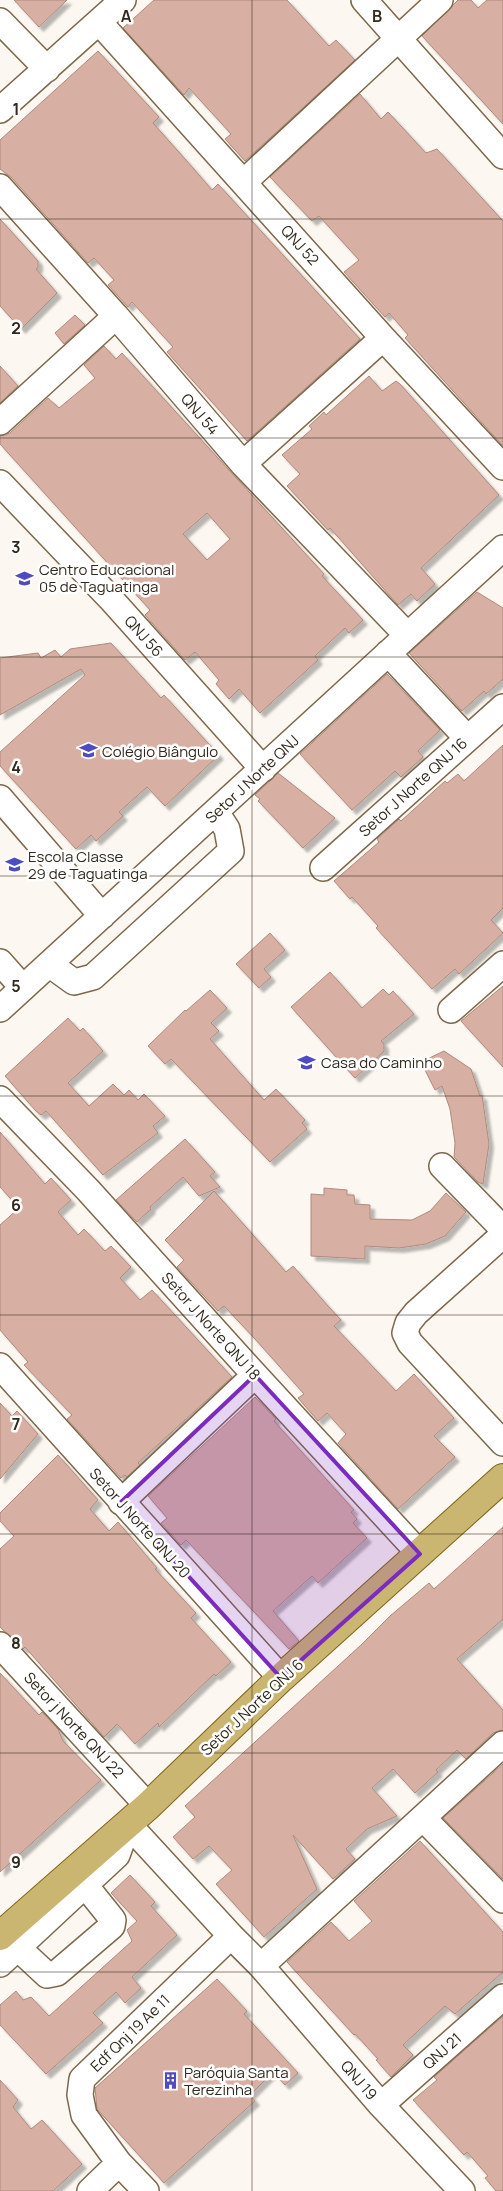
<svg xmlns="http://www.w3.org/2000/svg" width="503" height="2191" font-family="Manrope,sans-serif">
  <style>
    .building { fill: #d7afa3; stroke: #b08a7e; fill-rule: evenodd; filter: url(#shadow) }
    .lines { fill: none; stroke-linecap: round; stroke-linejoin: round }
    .minor-casing { stroke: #7e684c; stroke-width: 28 }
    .major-casing { stroke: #7f6516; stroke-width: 30 }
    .minor { stroke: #fff; stroke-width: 25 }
    .major { stroke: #cbb671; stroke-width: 28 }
    .marked { fill: #7b2cbf; fill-opacity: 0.2; stroke: #7b2cbf; stroke-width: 4; stroke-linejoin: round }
    .grid { fill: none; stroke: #32291c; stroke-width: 1; stroke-opacity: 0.55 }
    .labels { text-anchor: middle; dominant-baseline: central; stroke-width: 5; stroke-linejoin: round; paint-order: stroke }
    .street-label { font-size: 15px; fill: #32291c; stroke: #fff }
    .poi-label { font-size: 15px; fill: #32291c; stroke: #fff; text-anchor: start }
    .grid-label { font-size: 16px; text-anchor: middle; font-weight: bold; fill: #32291c; stroke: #fff; stroke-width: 5; stroke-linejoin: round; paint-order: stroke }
  </style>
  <defs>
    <filter id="shadow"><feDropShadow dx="4.5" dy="4.5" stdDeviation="1" flood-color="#0004"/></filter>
  </defs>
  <rect width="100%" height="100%" fill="#fcf7f0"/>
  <path class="building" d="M14,0H67L39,27Z
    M154,0H287L329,46L336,40L355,60L245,161L225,139L231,134L189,88L184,95L123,28Z
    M458,0H471L478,8L487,0H503V124L422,36Z
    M98,51L159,117L153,123L193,168L212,190L218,184L360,339L247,441L167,352L173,347L132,302L128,307L108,285L114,280L94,258L88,263L11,177L0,169V140Z
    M360,94L381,119L388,112L426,153L437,149L503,221V446L405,338L408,335L389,313L385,317L344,272L359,260L319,216L312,221L270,177Z
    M0,219L38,261V268L36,269L57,293L21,329L0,306Z
    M75,315L85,325L64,344L55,333Z
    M104,346L116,359L122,353L324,574L322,576L363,620L349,633L345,628L315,656L318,660L260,713L239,689L229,699L216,684L219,680L195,652L185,660L145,615L150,610L0,444V436L10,433L48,398L59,408L95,378L84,365ZM207,513L230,539L207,560L183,534Z
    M0,366L18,386L0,403Z
    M369,376L382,391L396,381L400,384L499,495L421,568L435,584L417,601L411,594L398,605L330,528L328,530L287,486L300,474L282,455L312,429L309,426L324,412L326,415Z
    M477,592L503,608V679L486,694L484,691L462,711L409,653Z
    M111,643L161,698L164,695L219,755L165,806L147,787L119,812L123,816L96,841L91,835L76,849L0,766V752L85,675L81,669L0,715V658L38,653L41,658L55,650L61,657L70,649Z
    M387,674L440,730L418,751L423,757L401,777L395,771L352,810L300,754Z
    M503,745V908L491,920L503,933L459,974L455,969L432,989L376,928L378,926L352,897L350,899L334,881L379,842L377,839L399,819L401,821L445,781L447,783L458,774L464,781Z
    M278,773L335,818L303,848L258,801L260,799L255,795Z
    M270,933L285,950L264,969L271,977L259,988L236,964Z
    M330,972L362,1008L383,989L389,995L393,991L414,1014L381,1041L384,1044V1051L355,1078L291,1007Z
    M503,986V1067L461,1021Z
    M210,990L227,1008L211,1023L219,1031L210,1039L264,1100L276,1089L305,1120L302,1123L307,1129L270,1162L171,1059L165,1064L148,1046L185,1010L186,1011Z
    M68,1018L80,1031L83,1028L103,1051L68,1083L89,1106L113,1084L124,1095L129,1090L138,1100L144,1094L165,1116L153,1126L158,1133L103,1175L46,1111L41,1115L36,1111L5,1076Z
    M444,1051L471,1069L480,1096L482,1095L489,1144L483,1184L478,1182L454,1157L455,1143L450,1109L442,1086L435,1090L421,1062Z
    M0,1132L45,1184L51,1178L71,1200L58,1212L78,1235L84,1229L105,1251L111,1246L131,1267L120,1278L140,1300L152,1290L232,1377L138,1463L140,1465L127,1477L125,1475L121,1478L67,1419L72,1415L24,1365L28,1362L0,1330V1225L19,1208L0,1187Z
    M185,1139L215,1172L210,1176L220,1187L199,1196L183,1177L150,1207L151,1209L137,1222L116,1200Z
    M324,1188L347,1190V1195H354L355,1204L370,1205V1219L412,1220L430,1211L446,1193L466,1212L445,1236L426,1244L399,1248L365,1246V1259L311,1256V1194L324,1195Z
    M214,1191L286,1272L293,1266L328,1306L341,1320L334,1326L396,1391L414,1374L454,1418L434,1436L455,1457L398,1509L338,1443L346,1434L327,1413L318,1421L298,1398L304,1394L255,1339L224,1306L218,1311L177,1267L184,1260L165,1240Z
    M255,1397L276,1419L274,1421L354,1510L351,1512L357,1519L353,1523L367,1538L318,1583L312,1576L273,1611L299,1641L289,1649L186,1540L181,1545L161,1523L167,1518L148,1496Z
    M0,1403L12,1416L17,1411L38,1434L0,1479Z
    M58,1455L98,1500L90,1509L109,1531L118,1522L157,1568L155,1569L196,1613L191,1618L231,1662L216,1676L214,1674L159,1727L158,1723L135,1744L117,1724L104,1737L25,1647L23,1649L0,1627V1549L14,1536L0,1521V1513Z
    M503,1527V1619L457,1659L503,1710V1730L493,1733L466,1759L457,1750L436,1770L438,1772L415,1793L393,1769L372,1788L397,1816L367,1829L346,1849L355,1859L333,1879L293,1835L317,1889L264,1937L216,1884L232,1870L209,1846L193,1859L173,1837L195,1817L185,1806L361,1645L390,1616L429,1583L434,1589Z
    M0,1673L39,1715L42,1712L58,1729L63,1741L101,1780L0,1872Z
    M503,1764V1879L443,1818Z
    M420,1841L503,1932V1972L455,2014L445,2006L403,2045L413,2055L391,2077L376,2060L378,2059L355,2034L354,2035L287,1962L331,1922L349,1941L372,1921L354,1901Z
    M130,1875L155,1902L151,1906L177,1935L132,1977L141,1988L125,2003L116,1992L93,2013L103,2023L46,2074L0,2025V2005L16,1991L23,2000L31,1997L49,2016L132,1941L127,1930L137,1921L111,1893Z
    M217,1979L247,2011L244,2014L298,2073L285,2085L273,2072L250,2095L255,2101L164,2183L97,2109L95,2088Z
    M503,2016V2191H496L485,2178L488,2176L467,2152L464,2155L413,2100L437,2080L434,2077Z
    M0,2080L18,2100L13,2107L31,2129L42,2120L82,2164L53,2191H0Z"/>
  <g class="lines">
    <defs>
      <path id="minor" d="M364,0L503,156
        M0,21L47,69
        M99,22L383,338L503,467
        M0,110L123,0
        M244,182L440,0
        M0,187L116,316L243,464L407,635
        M0,422L116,316
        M243,464L383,338
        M0,483L110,598L263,769
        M388,653L467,738
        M0,798L102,916
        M323,868L503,707
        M0,962L23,988
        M49,964L74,982L93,977L231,851L227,829L216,812
        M0,1009L503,548
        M451,1010L503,964
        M0,1099L88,1190L255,1375L420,1554
        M442,1166L503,1229
        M503,1235L416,1313L408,1323L405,1333L410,1343L503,1443
        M0,1366L281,1678
        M121,1502L255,1375
        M0,1645L148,1806
        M423,1818L503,1900
        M18,1948L47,1975L57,1973L112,1926L113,1920L85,1885
        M0,1964L117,1855L128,1824L231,1936L261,1966L381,2105L462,2191
        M261,1966L503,1744
        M381,2105L503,1997
        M90,2191L119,2163
        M146,2191L119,2163L84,2115L80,2095L82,2079L231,1936"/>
      <path id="major" d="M0,1936L148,1806L281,1678L503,1478"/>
    </defs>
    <use href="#minor" class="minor-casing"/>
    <use href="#major" class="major-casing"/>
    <use href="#minor" class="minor"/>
    <use href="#major" class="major"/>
  </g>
  <path class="marked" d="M255,1375L420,1554L281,1678L121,1502Z"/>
  <path class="grid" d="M252,0V2191M0,219H503M0,438H503M0,657H503M0,876H503M0,1096H503M0,1315H503M0,1534H503M0,1753H503M0,1972H503"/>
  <defs>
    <symbol id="school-bare" viewBox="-9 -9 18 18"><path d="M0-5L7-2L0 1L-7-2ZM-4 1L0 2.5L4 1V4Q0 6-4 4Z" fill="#4f4bc2" stroke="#fff" stroke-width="2.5" paint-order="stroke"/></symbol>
    <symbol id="building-bare" viewBox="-9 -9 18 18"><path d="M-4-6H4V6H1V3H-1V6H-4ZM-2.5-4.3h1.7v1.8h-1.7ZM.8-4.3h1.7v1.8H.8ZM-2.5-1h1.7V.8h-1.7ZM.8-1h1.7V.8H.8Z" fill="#4f4bc2" stroke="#fff" stroke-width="2.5" paint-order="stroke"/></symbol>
  </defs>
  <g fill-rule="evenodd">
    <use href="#school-bare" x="12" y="566" width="25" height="25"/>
    <use href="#school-bare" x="76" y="738" width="25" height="25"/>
    <use href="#school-bare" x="2" y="852" width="25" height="25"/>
    <use href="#school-bare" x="294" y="1050" width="25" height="25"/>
    <use href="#building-bare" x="158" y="2068" width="25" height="25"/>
  </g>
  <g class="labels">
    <g class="street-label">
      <text transform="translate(300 245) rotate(48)">QNJ 52</text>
      <text transform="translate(200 414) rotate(49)">QNJ 54</text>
      <text transform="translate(144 636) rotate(48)">QNJ 56</text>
      <text transform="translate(252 779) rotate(-43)">Setor J Norte QNJ</text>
      <text transform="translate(413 787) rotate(-42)">Setor J Norte QNJ 16</text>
      <text transform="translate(211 1326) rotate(48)">Setor J Norte QNJ 18</text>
      <text transform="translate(140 1523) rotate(48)">Setor J Norte QNJ 20</text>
      <text transform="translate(252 1707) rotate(-43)">Setor J Norte QNJ 6</text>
      <text transform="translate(74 1725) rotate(47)">Setor j Norte QNJ 22</text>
      <text transform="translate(130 2033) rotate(-44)">Edf Qnj 19 Ae 11</text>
      <text transform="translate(442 2051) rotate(-42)">QNJ 21</text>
      <text transform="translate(359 2080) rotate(49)">QNJ 19</text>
    </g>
    <g class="poi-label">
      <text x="39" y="569">Centro Educacional<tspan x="39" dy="17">05 de Taguatinga</tspan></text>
      <text x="102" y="751">Colégio Biângulo</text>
      <text x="28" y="856">Escola Classe<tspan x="28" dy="17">29 de Taguatinga</tspan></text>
      <text x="321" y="1062">Casa do Caminho</text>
      <text x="184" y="2072">Paróquia Santa<tspan x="184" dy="17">Terezinha</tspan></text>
    </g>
  </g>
  <g class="grid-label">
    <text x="126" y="22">A</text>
    <text x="377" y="22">B</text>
    <text x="16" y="115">1</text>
    <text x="16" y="334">2</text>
    <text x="16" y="553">3</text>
    <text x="16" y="773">4</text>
    <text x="16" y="992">5</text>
    <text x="16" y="1211">6</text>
    <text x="16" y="1430">7</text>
    <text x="16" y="1649">8</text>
    <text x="16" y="1868">9</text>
  </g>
</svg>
